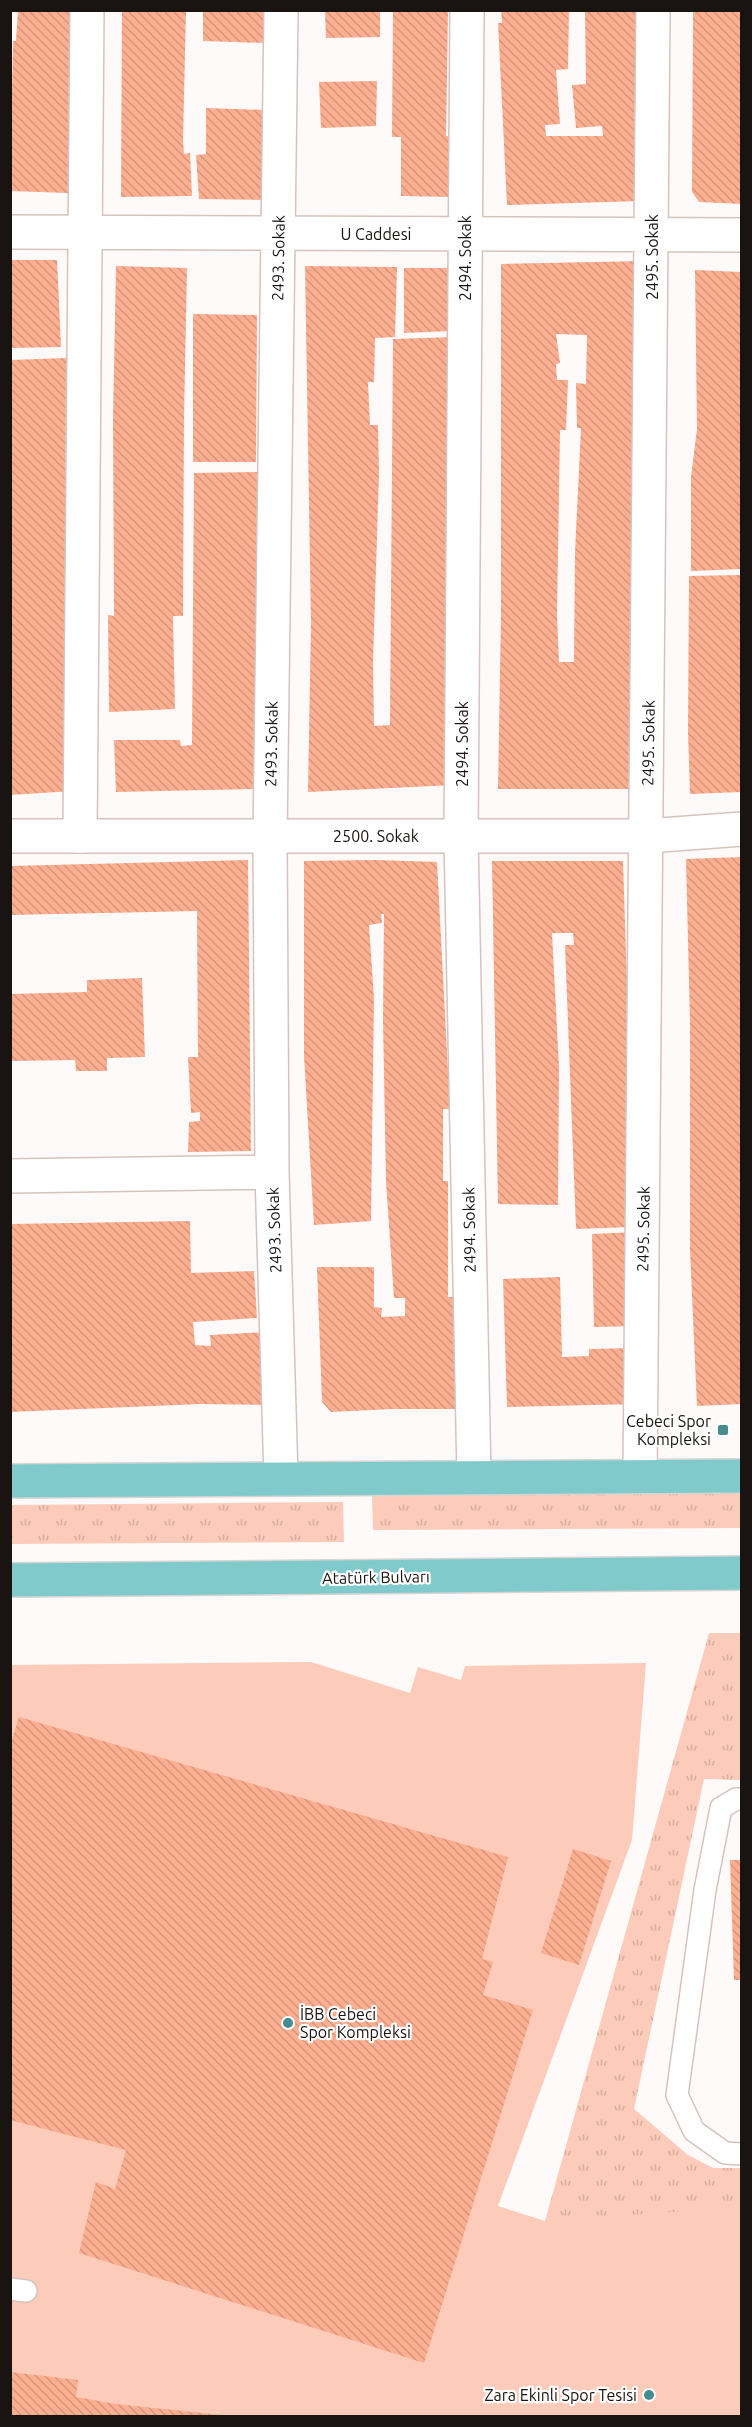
<svg xmlns="http://www.w3.org/2000/svg" width="752" height="2427" font-family="Ubuntu,sans-serif">
  <style>
    .grass { fill: url(#grass-tufts) }
    .pitch { fill: #fccbb9 }
    .building { fill: url(#building-back-hatch); fill-rule: evenodd }
    .lines { fill: none; stroke-linecap: round; stroke-linejoin: round }
    .lane-casing { stroke: #d5c3bd; stroke-width: 24 }
    .street-casing { stroke: #d5c3bd; stroke-width: 36 }
    .secondary-casing { stroke: #d5c3bd; stroke-width: 36 }
    .primary-casing { stroke: #d6d5d4; stroke-width: 36 }
    .lane { stroke: #fff; stroke-width: 21 }
    .street { stroke: #fff; stroke-width: 33 }
    .secondary { stroke: #fff; stroke-width: 33 }
    .primary { stroke: #81cacb; stroke-width: 33 }
    .poi-dot { fill: #448c8e; stroke: #fff; stroke-width: 2 }
    .labels { text-anchor: middle; dominant-baseline: central; stroke-width: 4.5; stroke-linejoin: round; paint-order: stroke }
    .street-label { font-size: 16px; fill: #191311; stroke: #fff }
    .poi-label { font-size: 16px; fill: #191311; stroke: #fff; text-anchor: end }
  </style>
  <defs>
    <pattern id="grass-tufts" width="24" height="20" patternUnits="userSpaceOnUse" patternTransform="scale(1.5)"><rect width="24" height="20" fill="#fccbb9"/><path d="M3 7l-1-3M5 7V3M7 7l1-3M15 17l-1-3M17 17v-4M19 17l1-3" fill="none" stroke="#d7ad9e"/></pattern>
    <pattern id="building-back-hatch" width="6" height="6" patternUnits="userSpaceOnUse" patternTransform="scale(1.5)"><rect width="6" height="6" fill="#fcae90"/><path d="M-1 5l2 2M0 0l6 6M5-1l2 2" fill="none" stroke="#d7957b"/></pattern>
  </defs>
  <rect width="100%" height="100%" fill="#fefaf9"/>
  <path class="grass" d="M741,1490V1528L373,1530L372,1493Z
    M343,1502L344,1542L11,1544V1505Z
    M709,1633H741V1780L704,1779L634,2109L688,2155L713,2168H741V2360L486,2403L545,2221Z"/>
  <path class="pitch" d="M311,1662L410,1693L418,1667L461,1680L465,1666L646,1663L632,1840L498,2206L545,2221L741,2207V2416H11L10,1665Z"/>
  <path class="building" d="M18,10H73L68,193L10,191L13,41H16Z
    M122,10H186L183,141L184,154L190,153L192,196L121,197Z
    M203,10H266V43L203,41Z
    M325,10H380V37L326,38Z
    M393,10H448L446,136H449L452,197L401,196V137H392Z
    M501,10H569L568,69L556,70L560,124L545,125L546,136H603L602,126L576,128L572,85L586,84L585,10H642L641,201L507,205L498,23H502Z
    M693,10H741V204L699,202L692,192Z
    M377,81L376,126L321,128L319,82Z
    M206,108L267,110L266,200L199,199L196,155L206,154Z
    M10,260H57L61,347L10,348Z
    M645,261L637,789H498L501,615V264ZM556,334L587,335L586,384L576,383L577,428H581L575,552L574,662H559L557,615L560,430H566L568,380H557L556,364L560,363Z
    M116,266L187,268L184,417L183,616H173L175,709L109,712L108,615L114,616L113,418Z
    M305,266L397,267L395,337L375,338L374,382H368L370,425H378L379,473L373,663L374,726L390,725L393,339L454,337V785L308,792L311,623Z
    M404,268H451L452,331L404,333Z
    M695,270L741,272V569L691,571V477L697,429Z
    M193,314L257,315L256,462H193Z
    M66,358L65,616L73,791L10,795V360Z
    M260,472L254,789L116,792L114,740H180L181,746L192,745L194,473Z
    M741,575V792L690,794L688,732L689,576Z
    M741,857V1404L697,1406L690,1250V1022L686,859Z
    M248,860L251,1151L188,1152L189,1122L200,1121V1112L191,1113L188,1057H198L197,911L10,915V866Z
    M376,860L437,862L450,1109H443V1181H448V1297H458L463,1409H392L331,1412L322,1402L317,1267H374V1307L382,1308L381,1317L405,1316V1298H394L386,1182L383,1020L384,914H381L382,923L369,925L374,999L371,1221L314,1225L304,1056V861Z
    M492,861H623L631,1105L632,1227L576,1229L565,945H574L573,933H552L559,1067L558,1205L498,1204Z
    M142,978L145,1057L107,1058V1071H76L75,1060L10,1061V994L87,992V980Z
    M190,1221L191,1273L254,1271L257,1318L193,1322L195,1345L211,1346L210,1335L266,1332L270,1405L201,1404L10,1412V1224Z
    M637,1232L638,1326L594,1327L592,1234Z
    M560,1277L562,1357L589,1356V1349L633,1348L637,1404L507,1407L503,1279Z
    M19,1717L508,1857L482,1959L493,1962L483,1995L533,2010L424,2363L79,2253L96,2182L115,2189L126,2150L10,2120V1746Z
    M573,1849L611,1861L579,1965L541,1953Z
    M730,1860H741V1980H734Z
    M10,2372L78,2380L76,2397L115,2404L232,2416H10Z"/>
  <g class="lines">
    <defs>
      <path id="lane" d="M742,1799H736L721,1808L705,1890L677,2095L694,2131L725,2153L742,2154
        M10,2289L26,2291"/>
      <path id="street" d="M281,10L270,837L272,1172L281,1478
        M467,10L461,836L474,1477
        M10,232L742,235
        M80,836L87,10
        M10,1176L272,1172
        M640,1476L653,10"/>
      <path id="secondary" d="M10,836H647L742,829"/>
      <path id="primary" d="M10,1481L742,1476
        M10,1580L742,1573"/>
    </defs>
    <use href="#lane" class="lane-casing"/>
    <use href="#street" class="street-casing"/>
    <use href="#secondary" class="secondary-casing"/>
    <use href="#primary" class="primary-casing"/>
    <use href="#lane" class="lane"/>
    <use href="#street" class="street"/>
    <use href="#secondary" class="secondary"/>
    <use href="#primary" class="primary"/>
  </g>
  <g class="poi-dot">
    <rect x="717" y="1424" width="12" height="12" rx="3"/>
    <circle cx="288" cy="2023" r="6"/>
    <circle cx="649" cy="2395" r="6"/>
  </g>
  <g class="labels">
    <g class="street-label">
      <text x="376" y="234">U Caddesi</text>
      <text transform="translate(652 257) rotate(-90)">2495. Sokak</text>
      <text transform="translate(278 258) rotate(-89)">2493. Sokak</text>
      <text transform="translate(465 258) rotate(-90)">2494. Sokak</text>
      <text transform="translate(648 743) rotate(-89)">2495. Sokak</text>
      <text transform="translate(271 744) rotate(-89)">2493. Sokak</text>
      <text transform="translate(462 744) rotate(-90)">2494. Sokak</text>
      <text x="376" y="836">2500. Sokak</text>
      <text transform="translate(643 1229) rotate(-89)">2495. Sokak</text>
      <text transform="translate(274 1230) rotate(-92)">2493. Sokak</text>
      <text transform="translate(469 1230) rotate(-91)">2494. Sokak</text>
      <text transform="translate(376 1577) rotate(-1)">Atatürk Bulvarı</text>
    </g>
    <g class="poi-label">
      <text x="711" y="1421">Cebeci Spor<tspan x="711" dy="18">Kompleksi</tspan></text>
      <text x="300" y="2014" text-anchor="start">İBB Cebeci<tspan x="300" dy="18">Spor Kompleksi</tspan></text>
      <text x="637" y="2395">Zara Ekinli Spor Tesisi</text>
    </g>
  </g>
  <rect width="752" height="2427" fill="none" stroke="#191311" stroke-width="24"/>
</svg>
